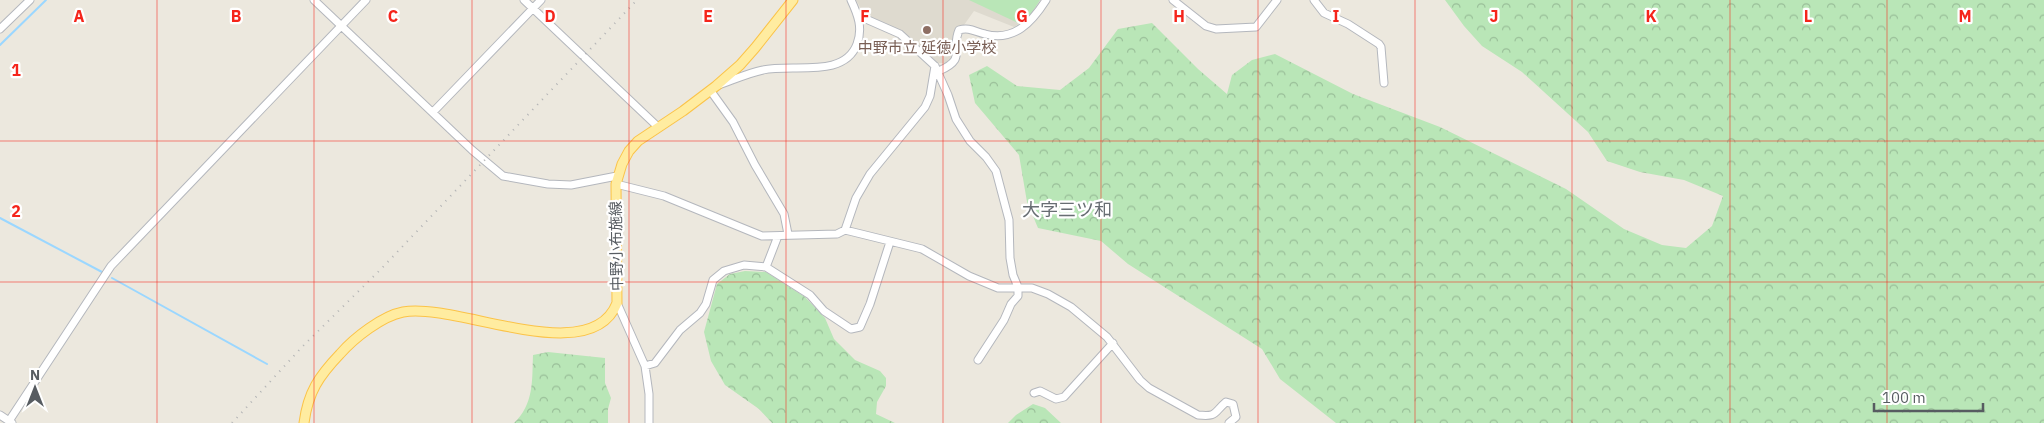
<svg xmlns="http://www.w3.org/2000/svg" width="2044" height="423" font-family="'IBM Plex Sans','Noto Sans JP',sans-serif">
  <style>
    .education { fill: #dedacf }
    .forest { fill: url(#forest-crowns) }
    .pitch { fill: #b9e6b7 }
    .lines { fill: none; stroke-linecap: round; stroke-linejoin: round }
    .stream { stroke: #9bd7ff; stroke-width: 2 }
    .minor-casing { stroke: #b4b7bd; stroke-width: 9 }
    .major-casing { stroke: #fbc348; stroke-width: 11 }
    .minor { stroke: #fff; stroke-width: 7 }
    .major { stroke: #ffeca0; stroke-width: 9 }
    .rail { stroke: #b2b3b4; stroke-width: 2; stroke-dasharray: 1 6; stroke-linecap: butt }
    .grid { fill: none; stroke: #f5251b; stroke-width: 1; stroke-opacity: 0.55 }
    .education-dot { fill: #8d6e63; stroke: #fff; stroke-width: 2 }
    .labels { text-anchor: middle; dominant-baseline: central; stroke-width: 4.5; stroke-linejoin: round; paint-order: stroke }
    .education-label { font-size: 15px; fill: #785e54; stroke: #fff }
    .street-label { font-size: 15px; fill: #575c61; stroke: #fff }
    .quarter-label { font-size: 18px; fill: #686e73; stroke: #fff }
    .grid-label { font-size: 16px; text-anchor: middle; font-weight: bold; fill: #f5251b; stroke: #fff; stroke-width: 4.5; stroke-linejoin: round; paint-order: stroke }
  </style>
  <defs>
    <pattern id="forest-crowns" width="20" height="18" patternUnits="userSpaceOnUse" patternTransform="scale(1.25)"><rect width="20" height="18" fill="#b9e6b7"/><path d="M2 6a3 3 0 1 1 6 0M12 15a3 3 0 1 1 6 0" fill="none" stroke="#99be98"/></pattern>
  </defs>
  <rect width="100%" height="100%" fill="#ece8de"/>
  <path class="education" d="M856,0H1040L1028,19L1014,27L974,11L964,25L953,34L952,57L946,63H937L902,32L869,16L860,7Z"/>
  <path class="forest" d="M1445,0H2044V423H1336L1280,379L1262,349L1128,264L1101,241L1038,228L1027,202L1019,155L975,103L969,75L987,66L1017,86L1060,90L1089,68L1118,29L1152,23L1198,69L1227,94L1232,75L1252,60L1275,54L1353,94L1440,127L1566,189L1624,229L1662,245L1686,248L1712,226L1723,196L1684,180L1640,172L1607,161L1588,132L1522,72L1482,46L1464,26Z
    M745,271L766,272L805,297L825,318L834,339L855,360L880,371L886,378V386L877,402L876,414L895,423H772L759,409L725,385L711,361L704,332L717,284L730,274Z
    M548,352L605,358V383L611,398L608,409V423H514C534,404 532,381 533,355Z
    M1033,404L1045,408L1061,423H1008L1016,415Z"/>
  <path class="pitch" d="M969,0H1040L1028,19L1020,24Z"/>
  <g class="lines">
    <path class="stream" d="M0,45L46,0
      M0,218L102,272
      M112,278L267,364"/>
    <defs>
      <path id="minor" d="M314,0L472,150L503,176L548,184L571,185L617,176
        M524,0L658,127
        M1173,0L1206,26L1216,29L1256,27L1277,0
        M1314,0L1324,13L1348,24L1379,44L1381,47L1384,83
        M859,16L900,34L935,66L948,95L956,119L970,141L986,157L996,171L1009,220L1010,258L1013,275L1018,287V296L1011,304L1004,320L978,360
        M0,29L30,0
        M939,71C968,58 950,51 959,30C970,27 975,32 985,34C1014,42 1032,22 1046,0
        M719,85C733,80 748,73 763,70C792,63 844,79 857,44C863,28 858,15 851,0
        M710,90L733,122L755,165L784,214L788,234
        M433,112L541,0
        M616,184L664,196L762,236L837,234L845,230L922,249L969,276L998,288H1032L1048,294L1071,307L1107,337L1140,380L1149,388L1198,415C1218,417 1213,413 1226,402L1233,404L1236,417L1229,423
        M845,230L856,198L870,174L925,107L930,96L935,66
        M766,267L810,295L824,311L851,329L860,327L870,304L890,242
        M617,303L645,366L649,394V423
        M645,366L655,363L680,330L700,313L706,304L713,280L724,271L744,265L766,267L778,236
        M1034,393L1040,391L1056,399L1064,397L1113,343
        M0,415L12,423
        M9,421L111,266L366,0"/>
      <path id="major" d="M304,423C308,392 319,376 340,354C354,338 382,316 403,312C456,302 591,370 617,303L616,184L622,164L629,151L638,141L683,111L716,86L740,65L755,48L793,0"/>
    </defs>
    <use href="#minor" class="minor-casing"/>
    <use href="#major" class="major-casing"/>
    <use href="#minor" class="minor"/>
    <use href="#major" class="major"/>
    <path class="rail" d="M232,423L302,347L382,268L637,0"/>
  </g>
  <path class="grid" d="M157,0V423M314,0V423M472,0V423M629,0V423M786,0V423M943,0V423M1101,0V423M1258,0V423M1415,0V423M1572,0V423M1730,0V423M1887,0V423M0,141H2044M0,282H2044"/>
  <circle class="education-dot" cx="927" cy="30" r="5"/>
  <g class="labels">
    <g class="education-label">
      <text x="927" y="47">中野市立 延徳小学校</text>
    </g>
    <g class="street-label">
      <text transform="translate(616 246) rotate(-91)">中野小布施線</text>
    </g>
    <g class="quarter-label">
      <text x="1067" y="209">大字三ツ和</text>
    </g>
  </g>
  <g class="grid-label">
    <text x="79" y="22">A</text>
    <text x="236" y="22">B</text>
    <text x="393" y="22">C</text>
    <text x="550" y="22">D</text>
    <text x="708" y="22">E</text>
    <text x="865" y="22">F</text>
    <text x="1022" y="22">G</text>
    <text x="1179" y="22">H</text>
    <text x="1336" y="22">I</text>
    <text x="1494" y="22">J</text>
    <text x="1651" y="22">K</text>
    <text x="1808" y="22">L</text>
    <text x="1965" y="22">M</text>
    <text x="16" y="76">1</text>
    <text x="16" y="217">2</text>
  </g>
  <g transform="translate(35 388)" stroke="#ffffff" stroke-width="4" paint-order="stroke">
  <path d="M0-4L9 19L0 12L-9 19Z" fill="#575c61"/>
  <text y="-8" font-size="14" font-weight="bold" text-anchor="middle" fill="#575c61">N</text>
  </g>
  <path d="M1874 403v8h109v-8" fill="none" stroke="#575c61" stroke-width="2.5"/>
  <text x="1882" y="403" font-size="15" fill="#575c61" stroke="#ffffff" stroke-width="4" paint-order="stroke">100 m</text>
</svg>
